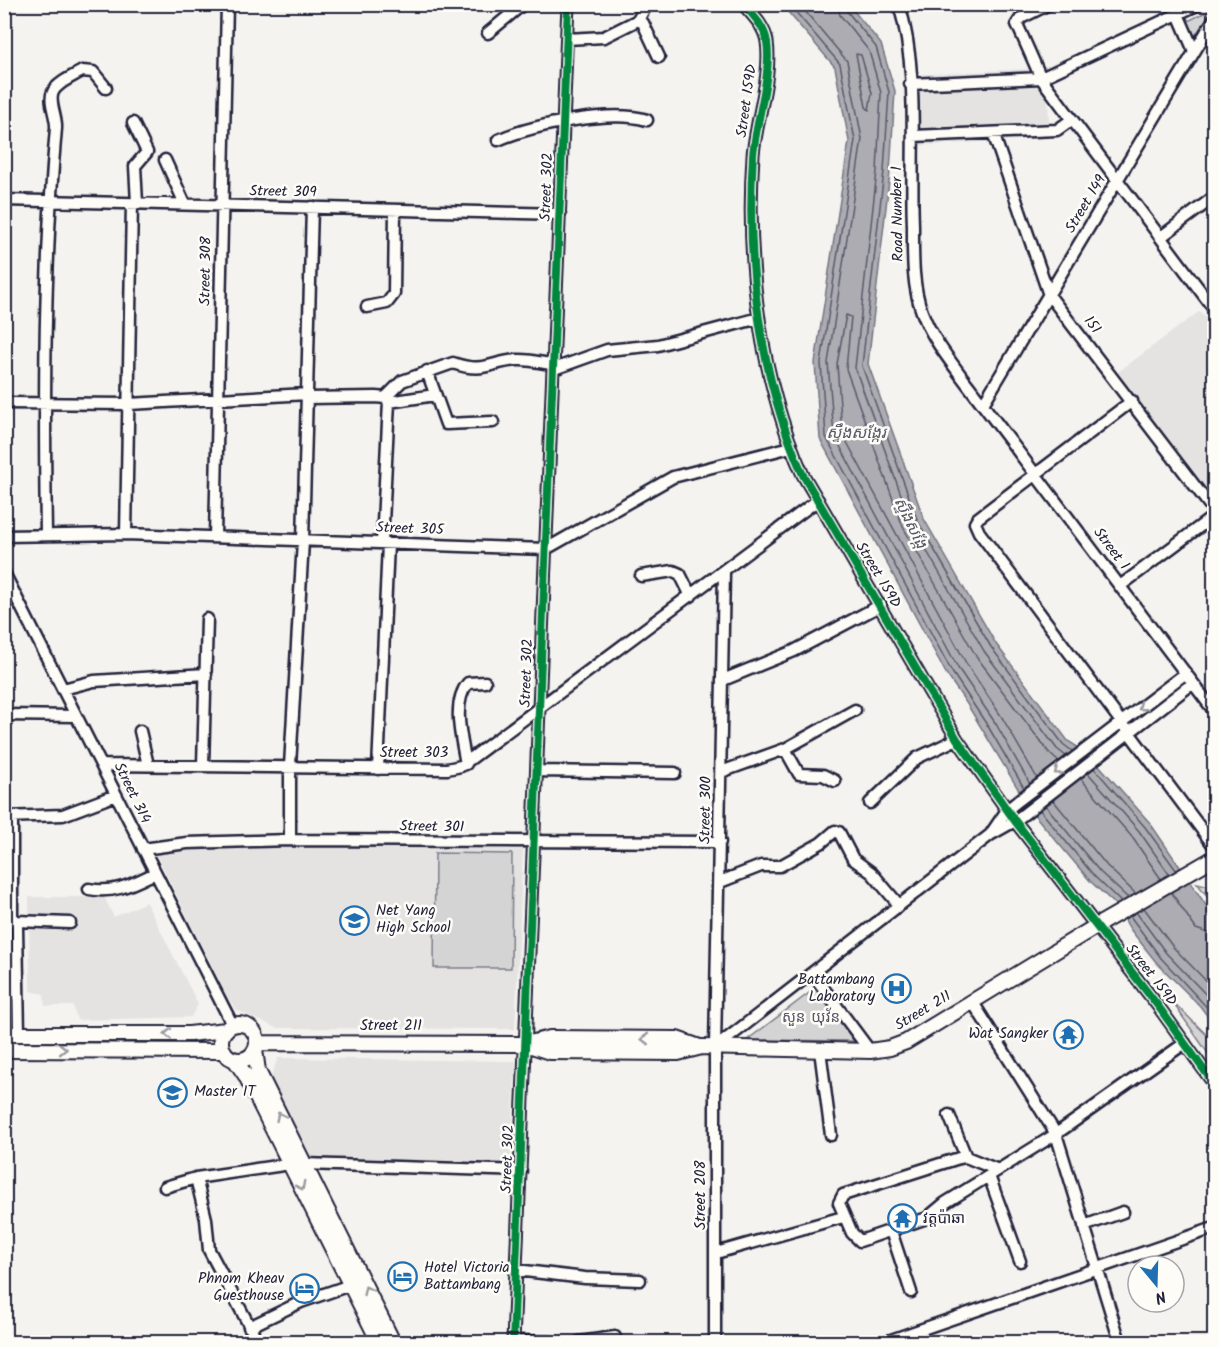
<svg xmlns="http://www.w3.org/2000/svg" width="1219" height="1347" font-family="Kalam,'Noto Sans Khmer',sans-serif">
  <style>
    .built { fill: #e4e3e2 }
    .green { fill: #d5d4d5; stroke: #7c7b88; stroke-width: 1.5 }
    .water { fill: #acacb2; stroke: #757582; stroke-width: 1.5 }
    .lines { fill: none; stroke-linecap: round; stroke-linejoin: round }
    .shore { stroke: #59596b; stroke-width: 1.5 }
    .minor-casing { stroke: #22223b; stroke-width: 15 }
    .major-casing { stroke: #22223b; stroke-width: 18 }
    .minor { stroke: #fdfcf7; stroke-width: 10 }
    .major { stroke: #fdfcf7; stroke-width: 14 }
    .cycleway-casing { stroke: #fdfcf7; stroke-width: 11 }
    .cycleway { stroke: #00873e; stroke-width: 8 }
    .oneway { stroke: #9a9aa2 }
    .labels { text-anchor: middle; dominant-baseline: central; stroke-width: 5; stroke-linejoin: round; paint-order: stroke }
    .street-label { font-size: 15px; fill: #22223b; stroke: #fdfcf7 }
    .poi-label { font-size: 15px; fill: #22223b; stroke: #fdfcf7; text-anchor: start }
    .park-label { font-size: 15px; fill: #585769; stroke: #fdfcf7 }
    .water-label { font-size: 16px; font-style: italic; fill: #59596b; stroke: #fdfcf7 }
  </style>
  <rect width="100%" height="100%" fill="#f4f3ef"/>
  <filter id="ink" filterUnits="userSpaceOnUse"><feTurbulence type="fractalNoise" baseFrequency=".0167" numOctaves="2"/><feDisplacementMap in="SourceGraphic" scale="12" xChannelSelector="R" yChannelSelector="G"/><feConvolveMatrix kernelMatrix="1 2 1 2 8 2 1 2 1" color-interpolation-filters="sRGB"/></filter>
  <g filter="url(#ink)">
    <path class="built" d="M1046,68L1050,138L913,146L909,75Z
      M1200,311L1214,330V499L1210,502L1114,375Z
      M295,845L523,850L515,1029L277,1028L238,1011L228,998L155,852Z
      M29,897H104L114,917L146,902L198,1004L191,1017L77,1020L73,1006H45L44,994L30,991Z
      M278,1058L516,1061L510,1166L311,1160L270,1079Z"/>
    <path class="green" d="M1214,8L1194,37L1186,22Z
      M435,853L512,854L511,968H434Z
      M1197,883L1214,887V905Z
      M817,987L857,1041L747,1040Z
      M1171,1000L1214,1042V1062Z"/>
    <path class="water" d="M782,5H849L881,44L895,91L890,172L868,364L924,519L996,644L1068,741L1090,755L1150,823L1214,917V1025L1200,1006L1156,962L1130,929L1117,906L1091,882L1032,812L967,704L947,675L820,439L815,363L849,141L835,67Z"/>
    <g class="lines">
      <path class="shore" d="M789,4L840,64L855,140L821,363L826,437L952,672L989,728L1024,788
        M799,4L847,61L862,139L828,363L834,435L958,668L996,724L1030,784
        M837,4L840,15L869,51L881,93L877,171L855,368L912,525L984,651L1057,749L1066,756
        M844,4L846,10L876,47L889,92L884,171L862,366L918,522L991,647L1063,744L1072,751
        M856,54L861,55L872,93L869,110L866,107Z
        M1094,768L1145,827L1176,870
        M1088,773L1139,831L1169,874
        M1037,778L1003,719L966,663L842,433L837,364L846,315L851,317L846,369L903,527L976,656L1050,754L1059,762
        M1081,779L1132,837L1161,879
        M1053,800L1107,866L1136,894
        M1046,806L1100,872L1128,898
        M1040,810L1095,877L1121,902
        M1171,892L1196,929L1214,935
        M1144,908L1173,947L1214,989
        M1136,912L1166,953L1214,1003
        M1130,916L1161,958L1214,1015"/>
      <defs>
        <path id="minor" d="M743,4C753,15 765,27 767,42C772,76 756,120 753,155C746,263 759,376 803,475L957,739L1015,821L1158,1006L1214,1084
          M899,4C920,75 910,153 913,226C913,255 912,285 922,312C932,339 951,362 968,385L1214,711
          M1049,4L1021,18L1017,24L1041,78L1214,309
          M1178,14L1194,51
          M638,20L647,4
          M488,33L523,4
          M567,39L604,37L638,20L643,23L659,57
          M910,84L1041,78L1199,4
          M133,123L147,152L135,166L137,203
          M993,133L1049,295L1214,511
          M913,136L1057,130L1071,120
          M498,140C532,125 612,109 647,120
          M4,157V182
          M165,160L185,204
          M4,200L560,214
          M1161,237L1214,197
          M367,307L387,303L394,294L395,210
          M554,369L607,350L658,345L759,318
          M427,371L446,424L493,422
          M307,398L376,397L385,398L389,402L382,543
          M385,398L402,381L453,363C484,374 490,362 517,360C529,359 543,363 555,365
          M1132,401L978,518L975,523L979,532L1214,846
          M389,402L435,395
          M4,403L129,404L307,394
          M983,404L1214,19
          M46,534C44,399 44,263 56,128C57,117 48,101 53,92C57,83 74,76 82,71L93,72L106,88
          M126,534L132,203
          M4,536L126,534L546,549L673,477L791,447
          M215,537L227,4
          M4,573L233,1026
          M641,576L673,571L680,574L691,596
          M1120,586L1214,516
          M723,680L794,651L881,605
          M63,689L94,681L206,674
          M4,715L76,716
          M140,731L148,765
          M785,749L799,774L823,775L835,781
          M466,764C462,740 451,703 468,683L485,682
          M102,765L447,769L461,766L818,500
          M203,765L207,619
          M378,769L388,544
          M537,771L675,773
          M721,772L785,749L855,710
          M870,803L917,758L957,739
          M4,817L63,815L116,795
          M12,817V920L16,921L17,927L19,1034
          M992,832L1007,810L1018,801L1186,673
          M290,840V766L303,541L312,207
          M143,849L187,843L290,840L720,842
          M720,882L761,866H780L821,843L835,831L839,832L853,859L872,873L899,905
          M89,889C115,894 132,884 155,873
          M16,921L70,923
          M812,973L870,1051
          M972,1001L1056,1134L1120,1342
          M715,1048L990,835L1015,821L1193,683
          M820,1050L831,1135
          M949,1115L966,1157
          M304,1164L521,1171
          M998,1170L966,1157L959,1158L843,1195L839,1203L852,1233L860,1241L927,1218L945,1203L1056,1134L1185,1043
          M989,1176L1020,1261
          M196,1178L206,1219L209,1250L258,1342
          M165,1187L196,1178L290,1164
          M1084,1226L1123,1212
          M891,1231L911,1292
          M716,1253L843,1217
          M516,1270L585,1278L640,1280
          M249,1327L301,1302L350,1285
          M513,1341L552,1342
          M513,1342L568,4
          M579,1342L615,1337
          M715,1342V1048L724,572
          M885,1342L1214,1228"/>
        <path id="major" d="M221 1042a18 18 0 1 1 36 0a18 18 0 1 1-36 0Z
          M4,1034H189L226,1030
          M257,1043L526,1044L550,1038L677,1039L700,1047
          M526,1044L550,1052L678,1053L702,1047L870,1051L890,1048L906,1042L1103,922L1214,858
          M4,1050L224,1051
          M255,1050L258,1071L393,1342
          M235,1060L246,1076L379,1342"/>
      </defs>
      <use href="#minor" class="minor-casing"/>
      <use href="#major" class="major-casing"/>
      <use href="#minor" class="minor"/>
      <use href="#major" class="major"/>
      <defs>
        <path id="cycleway" d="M743,4C753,15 765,27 767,42C772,76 756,120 753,155C746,263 759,376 803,475L957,739L1015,821L1158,1006L1214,1084
          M513,1342L568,4"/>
      </defs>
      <use href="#cycleway" class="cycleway-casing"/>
      <use href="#cycleway" class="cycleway"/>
    </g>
    <defs><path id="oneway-chevron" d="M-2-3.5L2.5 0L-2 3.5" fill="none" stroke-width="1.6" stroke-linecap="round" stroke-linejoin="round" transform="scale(1.5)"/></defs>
    <g class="oneway">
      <use href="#oneway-chevron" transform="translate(1142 707) rotate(142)"/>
      <use href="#oneway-chevron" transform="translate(1058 771) rotate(143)"/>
      <use href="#oneway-chevron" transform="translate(168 1034) rotate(180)"/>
      <use href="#oneway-chevron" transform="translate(645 1039) rotate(-180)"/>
      <use href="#oneway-chevron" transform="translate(63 1049)"/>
      <use href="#oneway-chevron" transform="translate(280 1116) rotate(-116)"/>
      <use href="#oneway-chevron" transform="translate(301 1186) rotate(63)"/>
      <use href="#oneway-chevron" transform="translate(367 1290) rotate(-116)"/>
    </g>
  </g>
  <defs>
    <symbol id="school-ring" viewBox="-11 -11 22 22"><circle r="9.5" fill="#fdfcf7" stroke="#1f6fb2" stroke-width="1.5"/><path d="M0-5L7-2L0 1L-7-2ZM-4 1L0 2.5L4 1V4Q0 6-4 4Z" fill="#1f6fb2"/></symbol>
    <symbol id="hospital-ring" viewBox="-11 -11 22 22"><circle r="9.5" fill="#fdfcf7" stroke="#1f6fb2" stroke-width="1.5"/><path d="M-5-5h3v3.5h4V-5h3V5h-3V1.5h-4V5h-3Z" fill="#1f6fb2"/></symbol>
    <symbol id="temple-ring" viewBox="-11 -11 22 22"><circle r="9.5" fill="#fdfcf7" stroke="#1f6fb2" stroke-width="1.5"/><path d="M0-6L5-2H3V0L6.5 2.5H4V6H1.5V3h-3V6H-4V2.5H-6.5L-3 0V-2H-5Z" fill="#1f6fb2"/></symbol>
    <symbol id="university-ring" viewBox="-11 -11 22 22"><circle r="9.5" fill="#fdfcf7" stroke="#1f6fb2" stroke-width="1.5"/><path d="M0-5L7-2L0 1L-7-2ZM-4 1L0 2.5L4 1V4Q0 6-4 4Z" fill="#1f6fb2"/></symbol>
    <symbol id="hotel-ring" viewBox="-11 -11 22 22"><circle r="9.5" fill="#fdfcf7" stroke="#1f6fb2" stroke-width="1.5"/><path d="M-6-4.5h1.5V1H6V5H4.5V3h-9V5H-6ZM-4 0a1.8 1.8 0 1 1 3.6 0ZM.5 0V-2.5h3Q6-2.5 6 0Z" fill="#1f6fb2"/></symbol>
  </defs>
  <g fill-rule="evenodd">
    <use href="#school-ring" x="338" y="904" width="33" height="33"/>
    <use href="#hospital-ring" x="880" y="972" width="33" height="33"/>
    <use href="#temple-ring" x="1052" y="1018" width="33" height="33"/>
    <use href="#university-ring" x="156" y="1076" width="33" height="33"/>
    <use href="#temple-ring" x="886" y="1202" width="33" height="33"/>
    <use href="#hotel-ring" x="386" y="1260" width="33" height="33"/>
    <use href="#hotel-ring" x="288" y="1272" width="33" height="33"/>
  </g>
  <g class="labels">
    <g class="street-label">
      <text transform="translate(747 101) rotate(-82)">Street 159D</text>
      <text transform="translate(547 187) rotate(-88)">Street 302</text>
      <text transform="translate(283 192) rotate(1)">Street 309</text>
      <text transform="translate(1086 204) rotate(-59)">Street 149</text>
      <text transform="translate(898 214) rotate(-91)">Road Number 1</text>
      <text transform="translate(206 271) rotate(-89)">Street 308</text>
      <text transform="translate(1092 325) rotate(52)">151</text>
      <text transform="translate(410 529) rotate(2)">Street 305</text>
      <text transform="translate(1111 549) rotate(53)">Street 1</text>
      <text transform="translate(878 575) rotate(59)">Street 159D</text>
      <text transform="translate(527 673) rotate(-88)">Street 302</text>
      <text x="414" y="753">Street 303</text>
      <text transform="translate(132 793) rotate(64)">Street 314</text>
      <text transform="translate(706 810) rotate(-89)">Street 300</text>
      <text transform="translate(432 827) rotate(1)">Street 301</text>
      <text transform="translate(1151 975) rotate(52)">Street 159D</text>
      <text transform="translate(923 1011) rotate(-31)">Street 211</text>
      <text x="391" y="1026">Street 211</text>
      <text transform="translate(508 1159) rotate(-88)">Street 302</text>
      <text transform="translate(701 1195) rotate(-90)">Street 208</text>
    </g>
    <g class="poi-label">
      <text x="376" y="911">Net Yang<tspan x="376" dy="17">High School</tspan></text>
      <text x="875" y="980" text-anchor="end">Battambang<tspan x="875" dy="17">Laboratory</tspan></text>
      <text x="1048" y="1034" text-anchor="end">Wat Sangker</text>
      <text x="194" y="1092">Master IT</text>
      <text x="923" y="1219">វត្តប៉ាឆា</text>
      <text x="424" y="1268">Hotel Victoria<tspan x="424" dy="17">Battambang</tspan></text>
      <text x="284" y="1279" text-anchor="end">Phnom Kheav<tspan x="284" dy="17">Guesthouse</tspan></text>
    </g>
    <g class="park-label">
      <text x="811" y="1018">សួន យុវ័ន</text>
    </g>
    <g class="water-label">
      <text x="856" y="433">ស្ទឹងសង្កែរ</text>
      <text transform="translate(910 523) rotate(64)">ស្ទឹងសង្កែ</text>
    </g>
  </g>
  <rect width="1219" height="1347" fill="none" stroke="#fdfcf7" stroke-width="24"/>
  <rect x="12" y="12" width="1195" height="1323" fill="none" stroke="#22223b" stroke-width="2" filter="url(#ink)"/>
  <g transform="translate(1156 1284) rotate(161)"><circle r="28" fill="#fdfcf7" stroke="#a5a5ac" stroke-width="1.5"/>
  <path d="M0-4.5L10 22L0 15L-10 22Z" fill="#1f6fb2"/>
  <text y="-9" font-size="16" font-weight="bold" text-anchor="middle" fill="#22223b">N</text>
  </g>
</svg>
